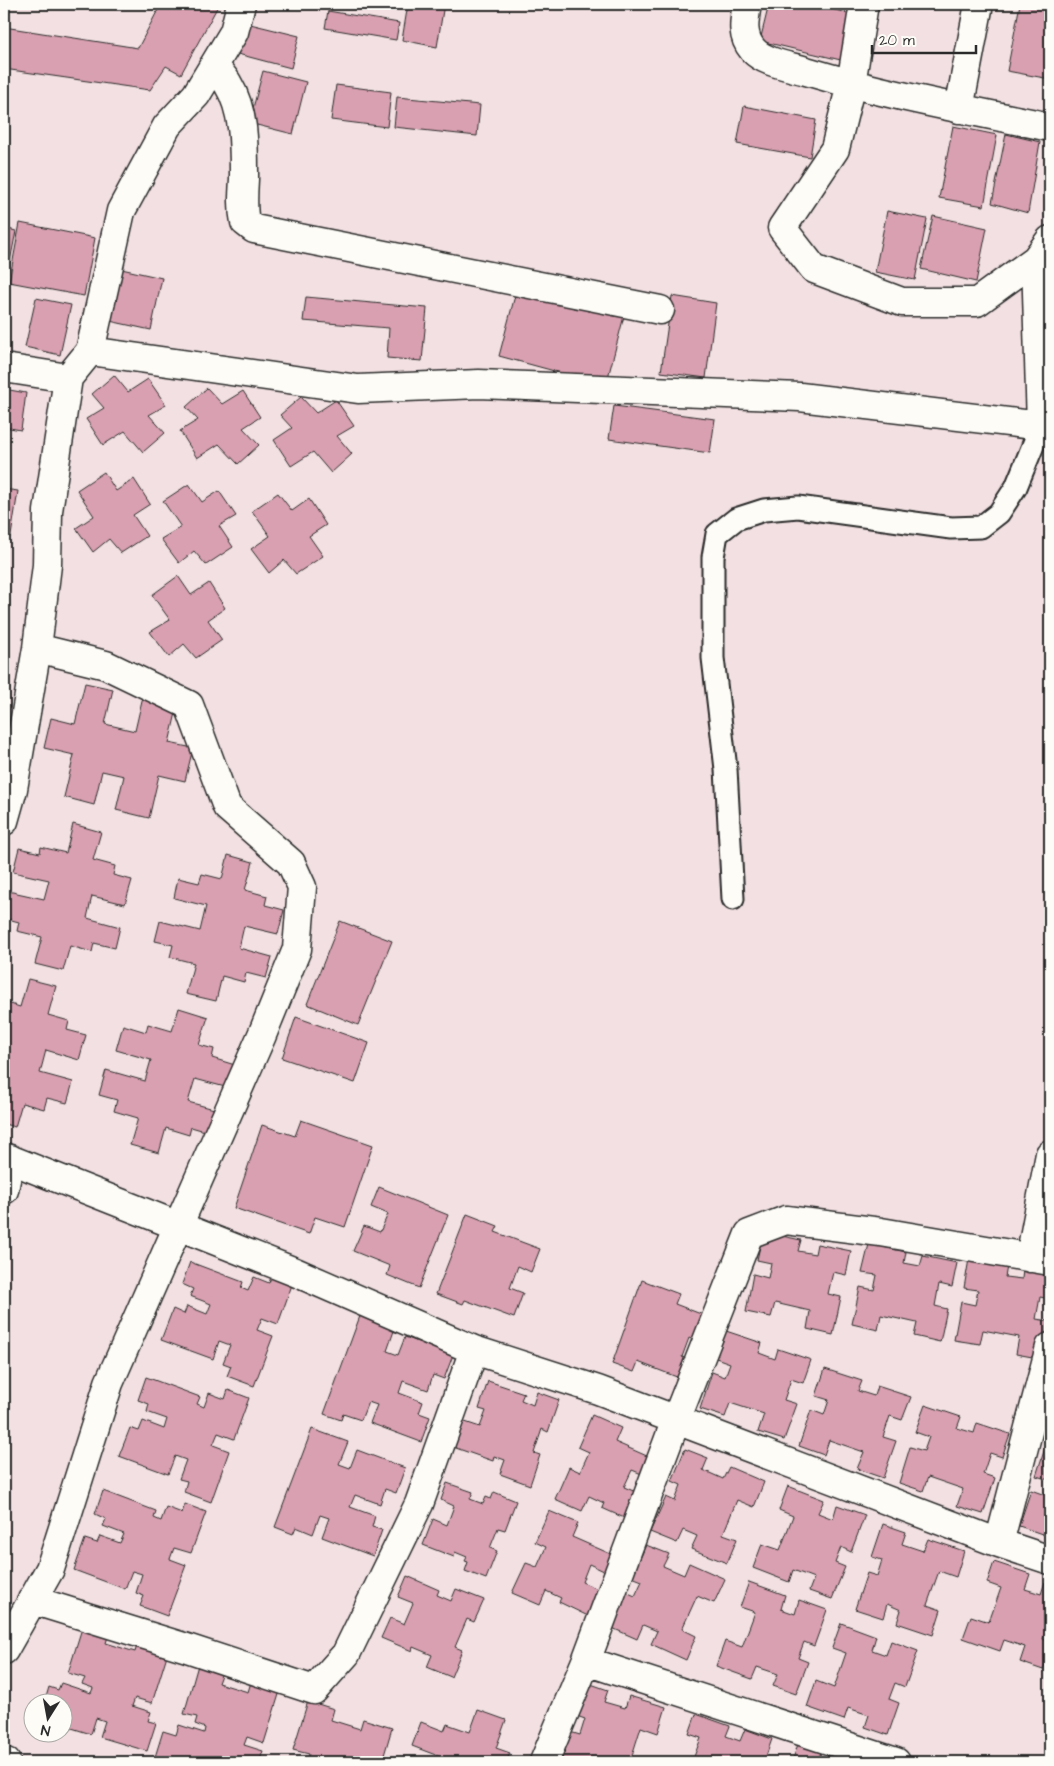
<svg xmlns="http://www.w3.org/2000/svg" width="1054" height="1766" font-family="'Architects Daughter',sans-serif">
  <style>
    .building { fill: #d9a0b1; stroke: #2b2b2b }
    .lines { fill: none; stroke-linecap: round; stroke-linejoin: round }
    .service-casing { stroke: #2b2b2b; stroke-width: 25 }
    .minor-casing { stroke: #2b2b2b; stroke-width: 31 }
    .tertiary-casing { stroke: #2b2b2b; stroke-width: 31 }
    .service { stroke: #fdfcf7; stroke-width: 21 }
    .minor { stroke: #fdfcf7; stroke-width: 28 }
    .tertiary { stroke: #fdfcf7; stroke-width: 28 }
  </style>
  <rect width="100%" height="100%" fill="#f2e0e2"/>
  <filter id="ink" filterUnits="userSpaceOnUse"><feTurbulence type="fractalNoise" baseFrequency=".02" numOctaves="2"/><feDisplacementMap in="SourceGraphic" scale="10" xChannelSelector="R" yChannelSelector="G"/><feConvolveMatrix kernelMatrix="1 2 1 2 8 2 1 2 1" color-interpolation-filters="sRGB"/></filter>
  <g filter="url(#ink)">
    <path class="building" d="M161,4H219L181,74L166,66L150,90L4,69V27L138,48Z
      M408,4H444L437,47L402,40Z
      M769,4H810L856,15L845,61L760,41Z
      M1020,4H1050V79L1007,71Z
      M328,11L399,23L396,40L325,28Z
      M242,22L299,36L291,68L234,53Z
      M263,71L306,82L293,134L249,123Z
      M336,85L391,92L387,127L331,120Z
      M397,97L480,105L477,136L394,127Z
      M744,106L816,120L810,157L737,144Z
      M953,126L997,135L984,206L939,198Z
      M1006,134L1040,142L1028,213L992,203Z
      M887,211L927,219L915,280L875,272Z
      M933,216L987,228L976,282L921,269Z
      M20,223L95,238L84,296L9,282Z
      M4,228L16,231L6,282H4Z
      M117,268L162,278L151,330L105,320Z
      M517,288L624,316L606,385L499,356Z
      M672,296L716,303L706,378L661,372Z
      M306,297L427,308L422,361L387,358L389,328L303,321Z
      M36,298L71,305L60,355L25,347Z
      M114,375L128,392L148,379L166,405L149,415L165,433L143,452L125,431L103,445L86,419L104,408L92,394Z
      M207,388L222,404L243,391L260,417L243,428L259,445L238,464L219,444L197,458L180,431L198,420L186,407Z
      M4,389L26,393L21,430L4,427Z
      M301,397L316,413L336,400L354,426L337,436L352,454L331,473L313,452L291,466L274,440L292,428L280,415Z
      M614,406L715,419L710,453L609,439Z
      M104,472L116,491L134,479L150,504L133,515L147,536L121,553L109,539L93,552L76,528L94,516L77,490Z
      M189,484L202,502L219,491L236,516L219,526L233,547L206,565L194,551L179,563L161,539L181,527L163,501Z
      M4,489L18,491L11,536L4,535Z
      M278,493L292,511L309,499L326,525L309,536L323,556L296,574L284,560L269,573L251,549L270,536L252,511Z
      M178,576L191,595L209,583L225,608L208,620L222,640L196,658L184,644L169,657L150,632L170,620L152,595Z
      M85,683L113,689L105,724L135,731L143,696L178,704L169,743L193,748L185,781L159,775L149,818L116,810L124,776L102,771L94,805L64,797L74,755L44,748L51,718L75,724Z
      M73,824L101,832L93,860L115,866L113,875L132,880L125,904L92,896L87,918L120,927L115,948L94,943L92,952L70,946L63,971L35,964L42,937L17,931L19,922L4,918V907L8,891L44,899L49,880L13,872L19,848L40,853L41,847L66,853Z
      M228,855L253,862L245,890L267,896L265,905L284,910L278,934L244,926L239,948L272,957L266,978L246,973L244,982L222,976L216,1001L186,994L194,963L170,957L173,945L155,941L160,921L200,931L206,906L174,898L178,878L199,883L202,874L222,879Z
      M340,921L392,941L358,1025L307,1004Z
      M28,979L56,986L48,1015L69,1021L67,1030L86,1035L79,1060L46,1050L40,1073L73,1082L67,1103L47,1098L44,1109L22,1103L15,1127L4,1124V1002L20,1007Z
      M179,1008L208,1017L199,1045L214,1049L212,1058L235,1065L229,1088L195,1079L188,1102L218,1110L212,1133L191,1127L189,1135L166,1128L159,1153L130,1145L138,1118L114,1111L117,1100L99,1095L106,1070L145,1081L151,1060L116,1050L123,1025L146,1032L148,1024L172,1031Z
      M296,1017L369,1043L355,1083L282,1058Z
      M301,1120L373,1145L345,1227L315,1217L309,1234L234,1208L262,1125L295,1136Z
      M379,1187L448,1215L419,1288L387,1275L390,1266L353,1251L364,1226L380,1232L388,1214L371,1207Z
      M467,1214L498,1226L495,1232L540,1249L531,1272L518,1266L510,1288L523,1293L514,1318L465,1300L463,1304L436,1294Z
      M763,1232L801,1240L798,1251L815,1254L817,1244L851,1251L846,1275L833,1272L828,1294L841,1297L833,1335L807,1329L810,1311L775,1303L771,1317L746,1312L753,1274L768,1278L771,1263L757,1260Z
      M869,1244L906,1252L904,1263L920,1266L923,1256L957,1263L952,1287L939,1284L935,1306L947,1309L940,1342L914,1336L917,1323L881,1315L878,1330L852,1324L860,1287L874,1290L877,1275L862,1273Z
      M969,1259L1007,1266L1005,1277L1022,1279L1023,1269L1050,1274V1299L1040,1297L1036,1319L1049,1321L1043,1359L1016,1354L1019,1337L983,1330L980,1344L954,1340L961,1302L975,1305L978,1290L964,1288Z
      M190,1262L243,1282L241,1288L248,1291L254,1277L269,1283L272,1274L293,1282L278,1324L262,1318L257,1330L273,1336L254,1386L227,1376L231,1366L223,1363L230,1345L219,1341L213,1359L161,1340L173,1309L184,1314L187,1306L207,1314L211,1304L190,1296L193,1289L182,1284Z
      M642,1280L679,1294L675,1304L706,1316L696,1341L689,1338L682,1357L689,1360L682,1379L638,1362L634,1372L612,1364Z
      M360,1316L395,1328L387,1351L398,1355L405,1337L453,1355L444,1379L433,1375L428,1390L403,1381L399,1393L423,1402L419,1413L430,1417L421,1442L370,1423L377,1405L368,1402L361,1420L343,1414L341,1420L324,1414Z
      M726,1331L762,1343L759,1353L775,1359L778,1349L811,1360L803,1383L791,1379L784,1400L797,1404L784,1440L758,1432L764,1414L730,1403L725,1417L700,1409L712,1372L725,1377L730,1363L716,1358Z
      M825,1369L862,1381L858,1391L874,1396L877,1386L911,1397L902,1420L890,1416L883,1437L896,1441L883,1478L857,1469L864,1452L829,1440L824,1455L799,1446L811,1410L824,1415L829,1400L816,1396Z
      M146,1377L200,1397L197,1404L204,1407L209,1393L225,1399L228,1390L249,1398L234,1439L218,1433L213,1445L229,1451L211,1502L184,1492L187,1481L179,1479L186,1460L175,1456L168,1474L119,1456L130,1428L139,1431L143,1421L164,1429L167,1419L147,1412L149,1404L138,1400Z
      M488,1381L524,1393L521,1400L533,1405L537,1392L559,1400L548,1432L542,1429L534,1453L540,1455L530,1485L500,1474L505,1460L494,1456L493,1461L453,1447L462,1421L480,1427L486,1411L479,1409Z
      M925,1405L961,1417L957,1428L974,1433L977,1423L1010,1434L1002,1457L990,1453L983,1474L995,1478L983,1514L957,1506L963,1489L928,1477L923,1491L899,1483L910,1447L924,1451L929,1437L915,1432Z
      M592,1415L621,1428L615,1442L656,1460L649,1477L632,1470L624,1487L643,1495L631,1521L602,1508L604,1503L589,1496L582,1511L555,1499L569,1467L580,1472L589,1452L578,1447Z
      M312,1429L348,1442L339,1464L350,1468L357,1450L405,1468L396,1493L385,1489L380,1504L355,1495L350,1507L375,1516L372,1527L382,1530L373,1556L322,1537L329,1518L320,1515L313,1534L296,1527L293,1534L275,1527Z
      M1045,1448L1050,1450V1520L1045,1535L1019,1526L1031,1490L1045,1495L1050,1480L1036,1476Z
      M685,1449L708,1458L703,1470L723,1479L729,1467L764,1482L754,1507L737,1500L723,1534L737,1539L727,1563L691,1549L697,1536L683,1530L677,1543L650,1532L666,1497L675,1501L681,1485L672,1481Z
      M447,1483L473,1492L470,1499L483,1504L486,1497L491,1499L494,1492L516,1501L505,1530L498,1528L490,1548L497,1551L486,1579L465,1571L468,1562L465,1561L467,1557L455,1552L454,1557L423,1545L433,1519L447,1525L454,1506L441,1500Z
      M788,1486L824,1500L818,1513L833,1519L837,1505L865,1515L851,1552L841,1547L835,1563L845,1567L832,1599L809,1591L814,1578L793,1570L789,1582L753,1568L762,1544L780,1550L793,1516L779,1510Z
      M103,1491L156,1511L154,1518L161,1521L166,1507L182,1513L185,1504L206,1512L191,1553L174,1548L170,1559L186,1565L167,1616L140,1606L144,1596L136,1593L142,1574L132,1571L125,1589L74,1570L85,1539L97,1543L100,1536L120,1543L124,1534L103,1526L106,1519L95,1514Z
      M549,1511L578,1523L572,1537L613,1555L606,1572L589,1564L582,1582L600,1590L588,1616L559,1602L561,1598L546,1591L540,1605L512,1593L526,1563L537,1567L546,1547L535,1542Z
      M883,1524L906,1532L902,1544L923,1551L928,1539L964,1551L956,1577L939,1571L927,1605L941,1610L933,1635L897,1623L901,1610L887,1604L883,1618L855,1609L867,1573L877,1576L882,1560L872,1557Z
      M646,1545L669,1554L663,1566L684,1575L689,1563L725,1579L714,1603L697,1596L682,1629L696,1636L686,1660L651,1644L657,1631L643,1625L637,1639L610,1627L626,1592L635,1596L642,1581L632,1577Z
      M994,1562L1030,1574L1025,1589L1041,1594L1045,1582L1050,1584V1624L1048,1623L1043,1639L1050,1642V1650L1043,1670L1020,1662L1025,1647L1004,1640L1000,1651L963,1638L971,1616L989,1622L1001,1588L987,1583Z
      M407,1576L439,1590L437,1595L451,1601L456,1589L484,1600L474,1622L467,1619L455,1647L462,1650L451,1677L427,1667L432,1655L413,1647L412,1651L381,1638L390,1618L404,1624L413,1603L398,1597Z
      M749,1582L785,1595L781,1609L795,1614L799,1600L827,1610L814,1646L804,1642L798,1658L808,1662L796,1694L773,1686L778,1674L757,1667L752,1679L716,1666L725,1641L742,1647L755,1612L740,1607Z
      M841,1623L876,1636L872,1650L886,1655L891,1641L918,1651L905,1687L895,1683L889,1699L899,1703L888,1735L865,1727L869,1715L848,1708L844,1720L807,1707L816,1681L834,1688L846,1653L832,1648Z
      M83,1625L109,1633L106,1643L135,1652L138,1642L168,1652L152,1703L135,1698L132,1706L151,1712L148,1721L156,1723L147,1751L100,1737L105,1721L96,1718L91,1734L62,1725V1704H44L49,1687L58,1690L61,1683L91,1693L93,1688L82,1684L85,1678L68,1673Z
      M198,1665L222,1672L218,1683L248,1692L251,1682L280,1691L264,1743L247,1737L244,1745L263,1751L260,1760L268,1762H217L218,1760L209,1758L207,1762H172L155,1757L163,1731L176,1735L179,1725L204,1733L205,1728L195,1724L197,1717L184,1714Z
      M585,1682L608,1690L604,1702L625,1708L629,1696L666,1707L658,1733L641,1727L630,1762H561L570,1732L580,1735L585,1719L574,1715Z
      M308,1701L334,1709L331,1720L360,1729L363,1719L392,1728L382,1762H311L307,1761L309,1754L293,1750Z
      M478,1710L506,1720L496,1748L510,1753L506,1762H445L446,1759L412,1746L421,1722L444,1731L447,1724L470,1732Z
      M696,1714L730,1726L726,1736L740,1741L745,1729L772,1739L764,1762H692L701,1738L689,1734Z
      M798,1744L821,1752L818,1762H792Z"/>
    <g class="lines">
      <defs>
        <path id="service" d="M733,899L726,769L713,658V557L717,534L736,519L764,510L798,507L951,528L981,527L999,513L1016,487L1041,426"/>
        <path id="minor" d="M747,4C744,21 741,36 753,50C765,63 790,66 806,71C886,95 968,110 1050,127
          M864,4L851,84L835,149L782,228L814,269L902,302H977L1036,259L1050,240
          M214,66C218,71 224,77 228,84C245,112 244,148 244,179C243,194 242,208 245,222L254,229L660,310
          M959,109L979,4
          M1036,259L1041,426
          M90,351L358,389L479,384L800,397L1041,426L1050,429
          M4,368L68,378
          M4,821L13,789L37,648L47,565L48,511L68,378L90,351L121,211L167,126L196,95L234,32L241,4
          M4,1157L295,1272L474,1350L598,1390L999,1543L1050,1560
          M4,1190L10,1159
          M1030,1258L1050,1154
          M999,1543L1050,1347
          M32,1600L187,1648L314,1690L346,1654L419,1504L474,1350
          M4,1650L50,1569L109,1383L262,1035L297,949L302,887L291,863L227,807L189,705L106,665L37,648
          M586,1661L896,1762
          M544,1762L586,1661L676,1420L749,1234L786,1220L881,1232L1050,1261"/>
        <path id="tertiary" d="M4,1762H6"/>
      </defs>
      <use href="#service" class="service-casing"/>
      <use href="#minor" class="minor-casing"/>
      <use href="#tertiary" class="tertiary-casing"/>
      <use href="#service" class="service"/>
      <use href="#minor" class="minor"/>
      <use href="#tertiary" class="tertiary"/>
    </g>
  </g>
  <rect width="1054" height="1766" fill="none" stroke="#fdfcf7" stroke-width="20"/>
  <rect x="10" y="10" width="1034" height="1746" fill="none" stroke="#2b2b2b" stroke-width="2" filter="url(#ink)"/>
  <g transform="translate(48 1718) rotate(191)"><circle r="24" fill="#fdfcf7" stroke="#a9a8a5"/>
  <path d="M0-4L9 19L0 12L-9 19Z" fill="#2b2b2b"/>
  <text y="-8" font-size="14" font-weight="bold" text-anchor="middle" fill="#2b2b2b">N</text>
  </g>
  <path d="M872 45v8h104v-8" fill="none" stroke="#2b2b2b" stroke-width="2.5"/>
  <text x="879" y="45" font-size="15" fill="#2b2b2b" stroke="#fdfcf7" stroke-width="4" paint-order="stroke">20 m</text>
</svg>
